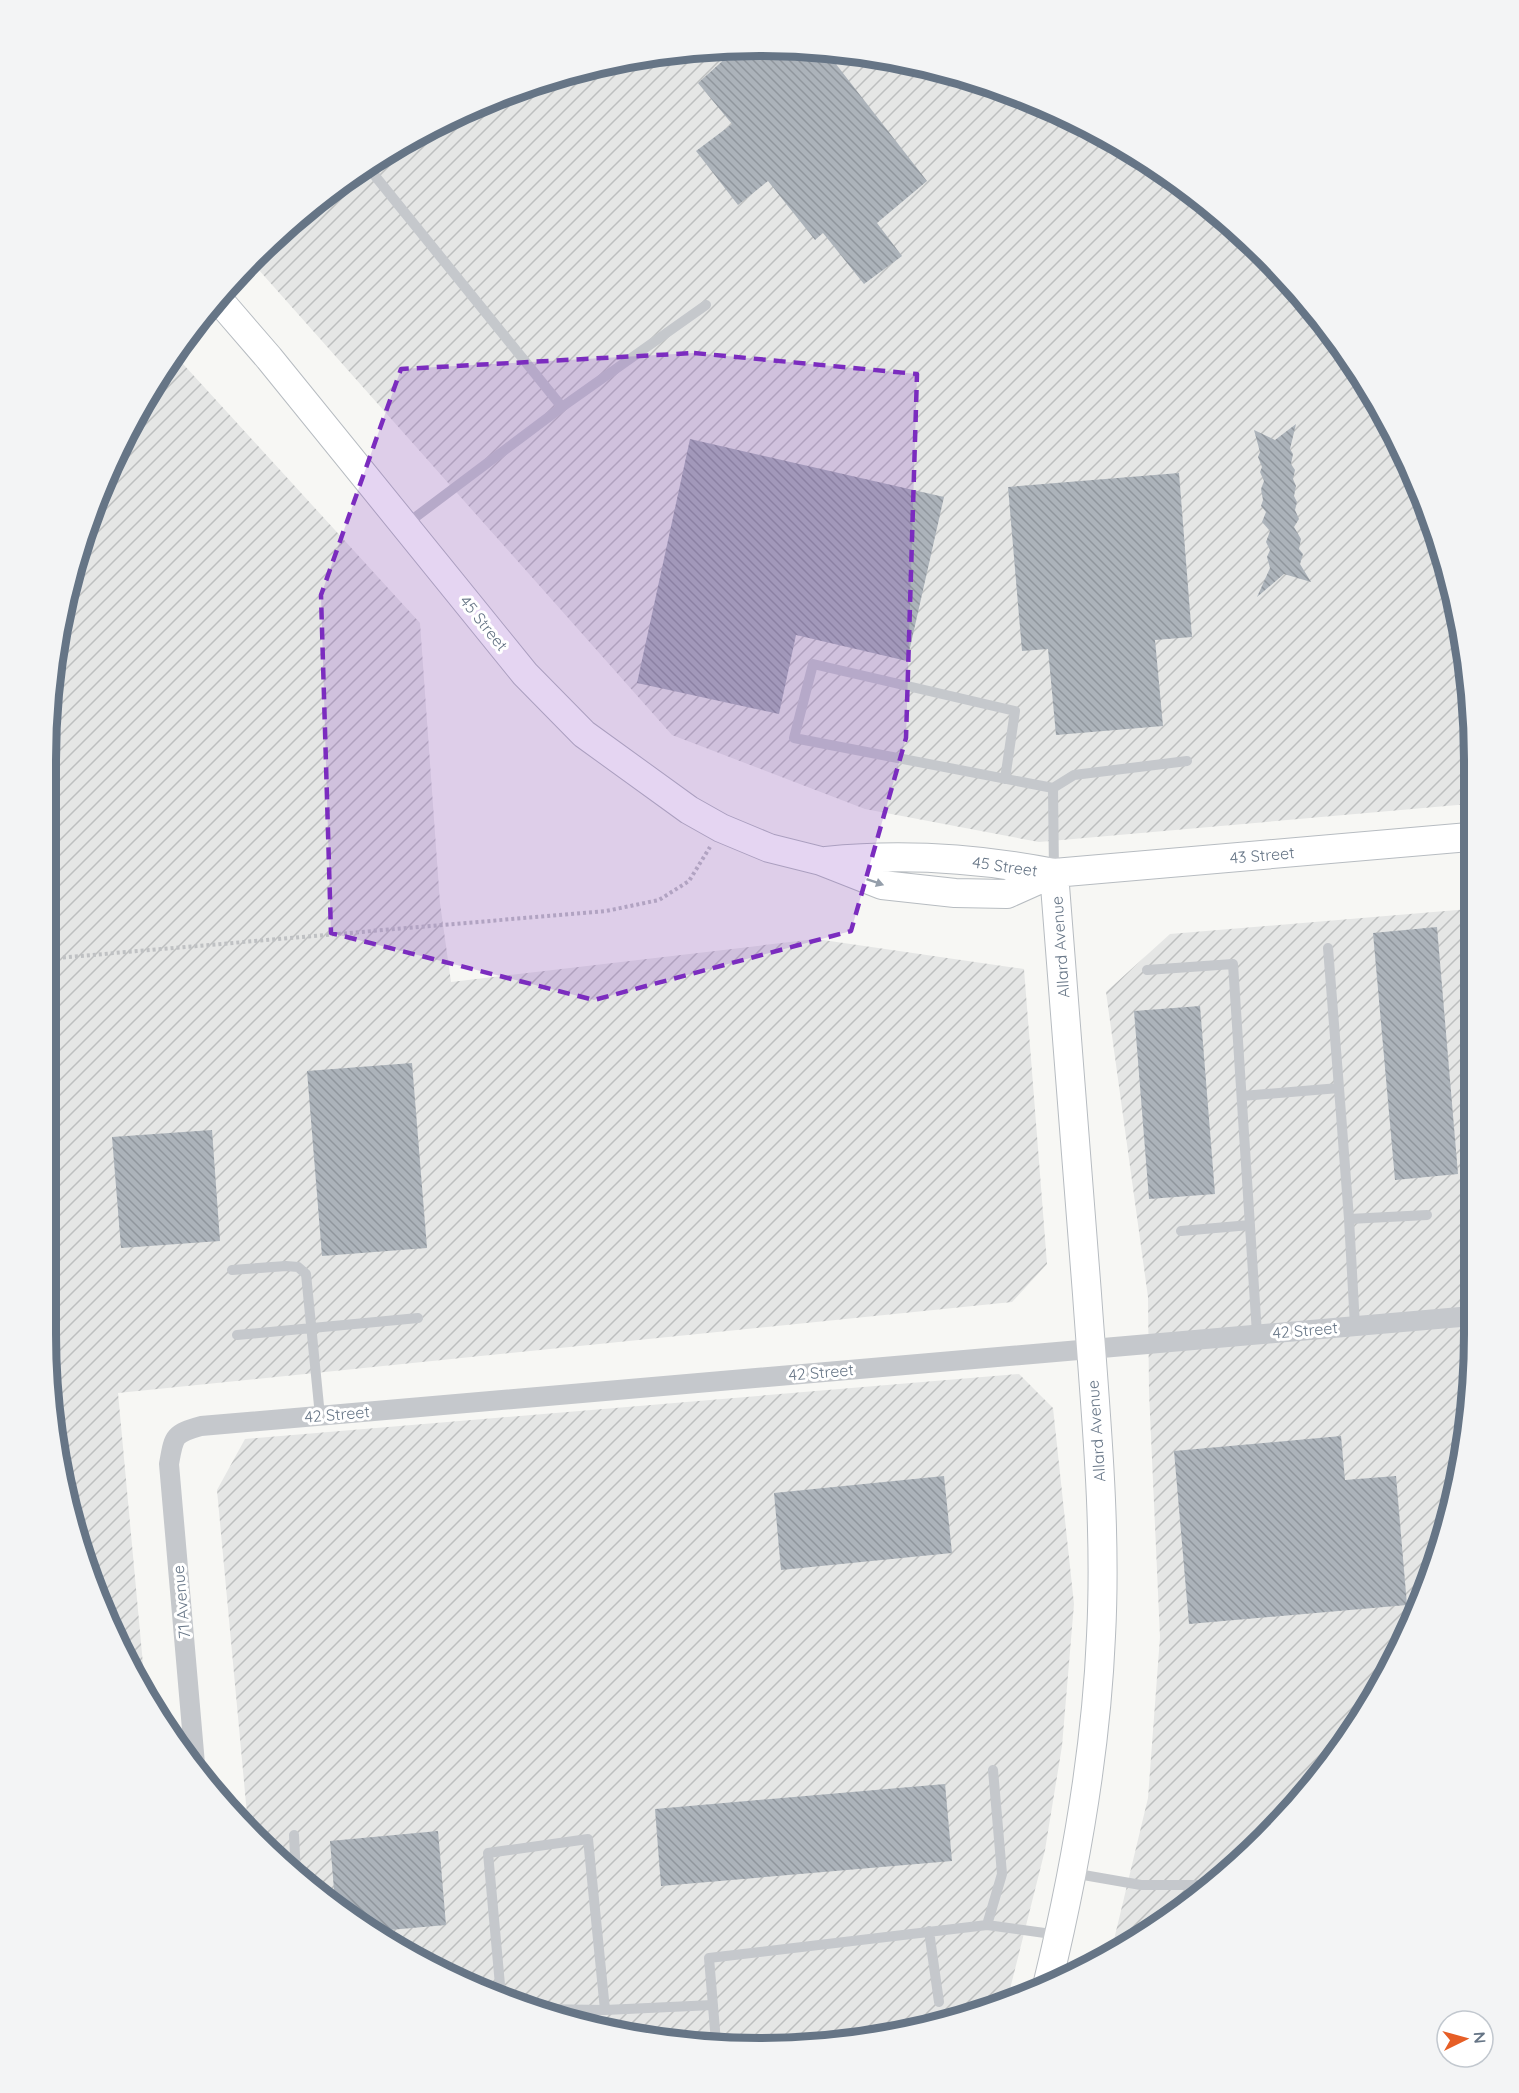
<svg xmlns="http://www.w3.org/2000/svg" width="1519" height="2093" font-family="Quicksand,sans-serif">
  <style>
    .industrial { fill: url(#industrial-furrows) }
    .building { fill: url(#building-back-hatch) }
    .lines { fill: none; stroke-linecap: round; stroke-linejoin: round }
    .secondary-casing { stroke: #b7bcc1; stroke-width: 30 }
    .path { stroke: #bfc1c3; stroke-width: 4; stroke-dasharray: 3 3; stroke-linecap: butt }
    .lane { stroke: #c5c8cc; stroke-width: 10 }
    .street { stroke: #c5c8cc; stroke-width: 20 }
    .secondary { stroke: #fff; stroke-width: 28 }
    .oneway { fill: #949eaa }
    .marked { fill: #7b2cbf; fill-opacity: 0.2; stroke: #7b2cbf; stroke-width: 4.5; stroke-dasharray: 12 8; stroke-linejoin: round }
    .labels { text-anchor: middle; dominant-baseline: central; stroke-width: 6; stroke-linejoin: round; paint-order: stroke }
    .street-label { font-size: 16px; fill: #667586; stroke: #fff }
    .rim { fill: none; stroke: #667586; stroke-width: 8 }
  </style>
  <defs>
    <pattern id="industrial-furrows" width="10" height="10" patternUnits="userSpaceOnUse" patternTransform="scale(1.5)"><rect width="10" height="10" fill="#e5e6e5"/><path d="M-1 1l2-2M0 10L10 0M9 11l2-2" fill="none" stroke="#bdbfbf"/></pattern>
    <pattern id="building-back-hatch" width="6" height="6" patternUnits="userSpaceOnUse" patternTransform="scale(1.5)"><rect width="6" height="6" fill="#acb3ba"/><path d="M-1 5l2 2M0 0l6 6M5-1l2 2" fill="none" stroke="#90969d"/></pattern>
  </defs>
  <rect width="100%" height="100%" fill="#f7f7f4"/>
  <path class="industrial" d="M712,47L852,51L989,83L1116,141L1230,222L1326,324L1419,486L1468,666L1469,804L1039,842L865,809L672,735L251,261L324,193L443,119L574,69Z
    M173,353L420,623L440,903L451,982L816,939L1024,969L1047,1264L1012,1302L118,1393L146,1697L119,1649L69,1519L45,1334V759L69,575L100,486L165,363Z
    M1469,909L1472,1381L1450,1519L1400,1650L1297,1804L1195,1900L1112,1948L1148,1798L1160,1637L1149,1392L1148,1297L1106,992L1170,934Z
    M1019,1374L1053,1408L1074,1604L1062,1746L1045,1850L1007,2001L852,2042H666L574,2024L444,1974L288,1870L248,1825L217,1490L245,1439Z"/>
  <path class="building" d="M738,47L825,50L927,181L877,223L902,256L864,284L823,233L815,240L768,181L738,205L696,151L732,124L698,83Z
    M1296,424L1290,449L1293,454L1291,464L1295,470L1293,479L1296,486L1294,496L1297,502L1295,510L1299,519L1294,527L1301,539L1299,549L1303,554L1300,564L1311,582L1284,574L1257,597L1270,568L1267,557L1270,550L1266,542L1270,531L1262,522L1266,512L1261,506L1263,500L1261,489L1264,481L1260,472L1262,467L1258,457L1260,452L1254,430L1275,440Z
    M690,439L944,497L907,661L796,635L779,714L637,683Z
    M1179,473L1192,637L1155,640L1163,726L1056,735L1048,649L1022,651L1008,487Z
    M1437,927L1458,1174L1395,1180L1373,933Z
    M1200,1006L1215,1194L1149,1199L1134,1011Z
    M412,1063L427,1248L322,1256L307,1071Z
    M212,1130L220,1241L121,1248L112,1137Z
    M1341,1436L1345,1480L1396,1476L1407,1605L1189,1624L1174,1451Z
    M944,1476L952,1553L781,1570L774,1493Z
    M945,1784L952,1861L661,1886L655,1809Z
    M438,1831L446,1925L378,1931L335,1902L330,1841Z"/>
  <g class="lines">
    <defs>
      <path id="secondary" d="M214,299L225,307L269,358L525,674L584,734L689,810L721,828L769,848L821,861L882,885L955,893L1007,894L1054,873
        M826,861C904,853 977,858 1054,873L1469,837
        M1047,1986C1075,1871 1096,1754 1101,1636C1107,1522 1095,1408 1087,1294C1076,1154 1065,1013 1054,873"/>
    </defs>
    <use href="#secondary" class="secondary-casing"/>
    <path class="path" d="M45,959L606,911L659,900L689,881L710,847"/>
    <path class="lane" d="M367,166L562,407L405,525
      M562,407L706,305
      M1005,779L1015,711L813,664L794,738L1053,788L1054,873
      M1053,788L1074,775L1187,761
      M1147,970L1233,964L1257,1334
      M1339,1088L1349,1219L1355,1326
      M1242,1096L1339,1088L1328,948
      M1349,1219L1427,1215
      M1181,1231L1250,1225
      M232,1270L286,1266L298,1267L306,1274L320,1416
      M237,1335L418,1318
      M993,1770L1002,1874L987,1925L1059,1935
      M294,1835L296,1876
      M1072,1873L1141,1885H1211
      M929,1931L939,2002
      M501,1996L488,1853L588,1839L605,2010
      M535,2009L605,2010L713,2005
      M715,2038L824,2042
      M716,2042L709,1958L987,1925"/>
    <path class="street" d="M195,1764L169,1464C174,1436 173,1434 201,1426L1472,1316"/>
    <use href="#secondary" class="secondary"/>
  </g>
  <defs><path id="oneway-solid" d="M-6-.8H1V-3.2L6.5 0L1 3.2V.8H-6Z" transform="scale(1.5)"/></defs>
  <use class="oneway" href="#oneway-solid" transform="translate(875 882) rotate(19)"/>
  <path class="marked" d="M694,353L917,374L906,738L851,931L594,1000L331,933L321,595L401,369Z"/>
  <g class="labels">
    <g class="street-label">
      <text transform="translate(484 623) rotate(51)">45 Street</text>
      <text transform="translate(1262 855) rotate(-5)">43 Street</text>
      <text transform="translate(1005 866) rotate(8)">45 Street</text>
      <text transform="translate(1060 947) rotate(-94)">Allard Avenue</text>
      <text transform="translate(1305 1330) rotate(-5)">42 Street</text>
      <text transform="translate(821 1372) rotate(-5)">42 Street</text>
      <text transform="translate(337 1414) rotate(-5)">42 Street</text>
      <text transform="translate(1096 1431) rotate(-94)">Allard Avenue</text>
      <text transform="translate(181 1602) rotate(-95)">71 Avenue</text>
    </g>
  </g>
  <path d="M0 0H1519V2093H0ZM760 56H760A704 704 0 0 1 1464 760V1334A704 704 0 0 1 760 2038H760A704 704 0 0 1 56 1334V760A704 704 0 0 1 760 56Z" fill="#f3f4f5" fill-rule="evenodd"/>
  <path class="rim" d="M760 56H760A704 704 0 0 1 1464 760V1334A704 704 0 0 1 760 2038H760A704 704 0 0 1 56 1334V760A704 704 0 0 1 760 56Z"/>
  <g transform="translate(1465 2039) rotate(85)"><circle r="28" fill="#ffffff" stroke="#c2c8cf" stroke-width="1.5"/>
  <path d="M0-4.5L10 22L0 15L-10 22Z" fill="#e65e26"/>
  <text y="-9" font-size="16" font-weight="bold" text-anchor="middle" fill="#667586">N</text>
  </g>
</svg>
